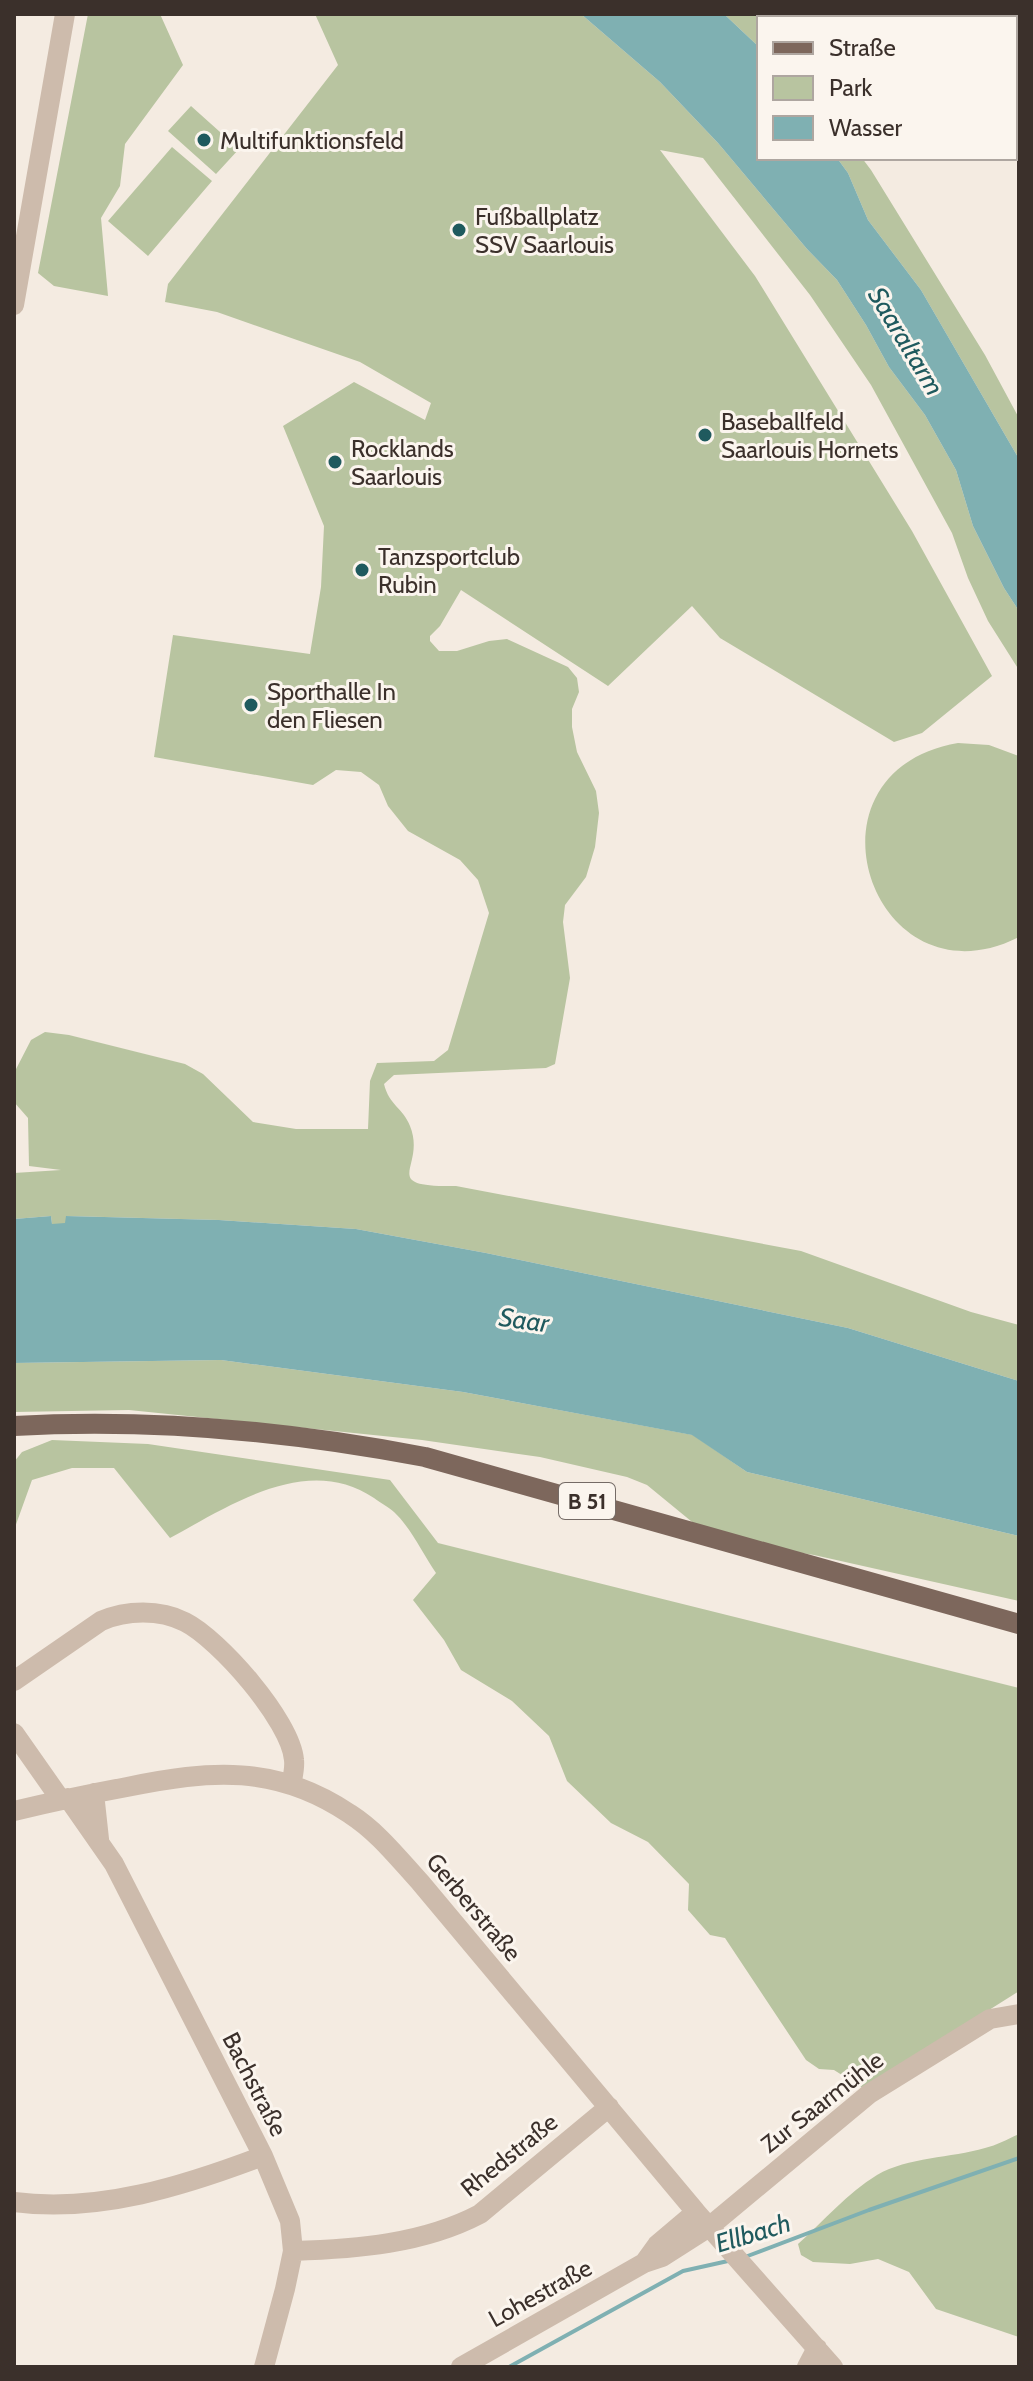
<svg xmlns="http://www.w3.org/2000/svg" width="1033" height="2381" font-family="Cabin,sans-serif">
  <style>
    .green { fill: #b8c4a0 }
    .water { fill: #7fb0b2 }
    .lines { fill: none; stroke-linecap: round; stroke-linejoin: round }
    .stream { stroke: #7fb0b2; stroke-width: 4 }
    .minor { stroke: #cdbbac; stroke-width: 20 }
    .major { stroke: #7d675c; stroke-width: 20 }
    .poi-dot { fill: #1f5a5e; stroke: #fbf5ee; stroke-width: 3 }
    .labels { text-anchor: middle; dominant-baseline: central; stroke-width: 6; stroke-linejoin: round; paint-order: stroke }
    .shield { fill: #fbf5ee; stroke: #756b66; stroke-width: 2 }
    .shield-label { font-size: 22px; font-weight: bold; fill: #3b302b }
    .poi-label { font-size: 24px; fill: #3b302b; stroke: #fbf5ee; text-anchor: start }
    .street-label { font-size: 24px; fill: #3b302b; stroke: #fbf5ee }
    .water-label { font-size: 26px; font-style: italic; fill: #1f5a5e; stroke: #fbf5ee }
  </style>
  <rect width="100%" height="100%" fill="#f4ebe1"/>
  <path class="green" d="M88,14H160L183,65L125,144L120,186L101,218L108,296L54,286L38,273Z
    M315,14H581L660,82L718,143L807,249L837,280L866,325L889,367L925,415L956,470L973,526L1004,588L1019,611V670L988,621L968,578L952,533L871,385L810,295L703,158L660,150L755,276L912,531L992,676L922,733L894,742L720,638L692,606L608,686L461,590L440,626L430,636V641L439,651H457L489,641L507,639L568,667L577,678L579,692L572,709V727L577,752L596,791L599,813L595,847L586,877L565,905L563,922L570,978L555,1064L546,1068L394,1075L384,1084C389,1105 403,1108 410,1126C427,1168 376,1187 456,1186L801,1251L971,1312L1019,1325V1381L848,1328L486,1253L356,1229L219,1220L67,1216L66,1224H52L51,1216L14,1219V1173L61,1170L29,1166L28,1118L14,1102V1073L31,1040L45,1032L69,1035L185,1064L203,1074L253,1122L296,1129H368L370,1081L377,1063L434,1061L448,1050L489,913L478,880L460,860L408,831L388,806L379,785L361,772L336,770L313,785L154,757L173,635L310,654L321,587L324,526L283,426L354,382L425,420L431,403L360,362L217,312L165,302L168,284L338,65Z
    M724,14H825L823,18H759V47Z
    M191,106L239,149L216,174L168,131Z
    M172,147L212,181L148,256L108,221Z
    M837,158H862L871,170L985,355L1019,418V459L921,290L868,220L848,173Z
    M958,743L989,745L1019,756V937C873,1011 791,772 958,743Z
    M221,1360L463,1392L693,1435L747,1472L1019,1536V1601L814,1555L734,1542L697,1526L647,1485L627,1477L540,1457L422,1440L129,1410L14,1412V1363Z
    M52,1440L148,1444L390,1480L438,1543L1019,1688V1991L864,2089L834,2070L819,2069L806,2060L725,1938L710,1935L688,1910L689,1884L648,1842L611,1823L567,1781L549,1736L512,1701L461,1670L444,1640L413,1600L436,1573C423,1554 411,1528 394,1512C389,1507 380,1503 374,1498C307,1453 231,1505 170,1538L114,1468H72L32,1480L14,1530V1462L22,1452Z
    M1019,2134V2337L936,2309L909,2272L878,2259L850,2264L813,2262L801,2255L798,2244C824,2221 847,2193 877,2175C908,2157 951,2158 985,2148C997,2145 1008,2139 1019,2134Z"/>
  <path class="water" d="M581,14H724L759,47V158H837L848,173L868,220L921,290L1019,459V611L1004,588L973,526L956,470L925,415L889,367L866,325L837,280L807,249L718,143L660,82Z
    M51,1216L52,1224L65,1223L66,1216L219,1220L356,1229L486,1253L848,1328L1019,1381V1536L747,1472L692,1435L463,1392L221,1360L14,1363V1219Z"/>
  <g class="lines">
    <path class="stream" d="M745,2257L869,2210L1019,2158
      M509,2367L683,2271L728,2261"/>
    <path class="minor" d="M14,305L65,14
      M14,1681L101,1621C126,1610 160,1609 185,1622C219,1639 291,1721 294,1760C295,1768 293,1776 291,1785
      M14,1733L61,1800
      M94,1793L99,1839
      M68,1798L114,1864L263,2156L290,2221L293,2251L285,2289L264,2367
      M14,1811C52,1802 89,1794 127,1787C210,1770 276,1764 350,1814C378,1832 398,1858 420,1882L696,2212L833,2367
      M14,2202C99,2213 184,2186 263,2156
      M293,2251C356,2249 423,2244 480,2214L609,2107
      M644,2263L657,2245L696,2212
      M461,2367L644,2263L662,2257L709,2227L869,2094L990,2019L1019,2014
      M807,2367L817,2348"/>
    <path class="major" d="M14,1426C153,1418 289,1431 425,1457L1019,1624"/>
  </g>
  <g class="poi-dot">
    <circle cx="204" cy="140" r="8"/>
    <circle cx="459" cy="230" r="8"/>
    <circle cx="705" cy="435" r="8"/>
    <circle cx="335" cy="462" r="8"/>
    <circle cx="362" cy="570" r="8"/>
    <circle cx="251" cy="705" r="8"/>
  </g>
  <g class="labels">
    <rect class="shield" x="559" y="1483" width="56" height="36" rx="6"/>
    <g class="shield-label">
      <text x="587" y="1501">B 51</text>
    </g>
    <g class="poi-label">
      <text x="220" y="140">Multifunktionsfeld</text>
      <text x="475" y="216">Fußballplatz<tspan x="475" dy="28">SSV Saarlouis</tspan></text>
      <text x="721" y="421">Baseballfeld<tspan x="721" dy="28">Saarlouis Hornets</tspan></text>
      <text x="351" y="448">Rocklands<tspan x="351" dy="28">Saarlouis</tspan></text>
      <text x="378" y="556">Tanzsportclub<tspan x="378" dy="28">Rubin</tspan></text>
      <text x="267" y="691">Sporthalle In<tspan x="267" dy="28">den Fliesen</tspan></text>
    </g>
    <g class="street-label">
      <text transform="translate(474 1907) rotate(50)">Gerberstraße</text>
      <text transform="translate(255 2084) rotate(63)">Bachstraße</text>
      <text transform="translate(822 2102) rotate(-38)">Zur Saarmühle</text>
      <text transform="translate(509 2155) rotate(-39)">Rhedstraße</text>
      <text transform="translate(540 2293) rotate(-29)">Lohestraße</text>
    </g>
    <g class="water-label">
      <text transform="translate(906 341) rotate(59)">Saaraltarm</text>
      <text transform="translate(524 1320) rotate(8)">Saar</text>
      <text transform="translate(753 2233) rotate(-17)">Ellbach</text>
    </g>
  </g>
  <rect width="1033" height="2381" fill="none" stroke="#3b302b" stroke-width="32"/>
  <rect x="757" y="16" width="260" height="144" fill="#fbf5ee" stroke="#aea6a0" stroke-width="2"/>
  <rect x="773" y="42" width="40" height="12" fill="#7d675c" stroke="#aea6a0" stroke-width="2"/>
  <text x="829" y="56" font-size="24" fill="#3b302b">Straße</text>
  <rect x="773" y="76" width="40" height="24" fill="#b8c4a0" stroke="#aea6a0" stroke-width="2"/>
  <text x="829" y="96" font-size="24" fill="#3b302b">Park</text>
  <rect x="773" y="116" width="40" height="24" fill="#7fb0b2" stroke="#aea6a0" stroke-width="2"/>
  <text x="829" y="136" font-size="24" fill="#3b302b">Wasser</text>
</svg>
